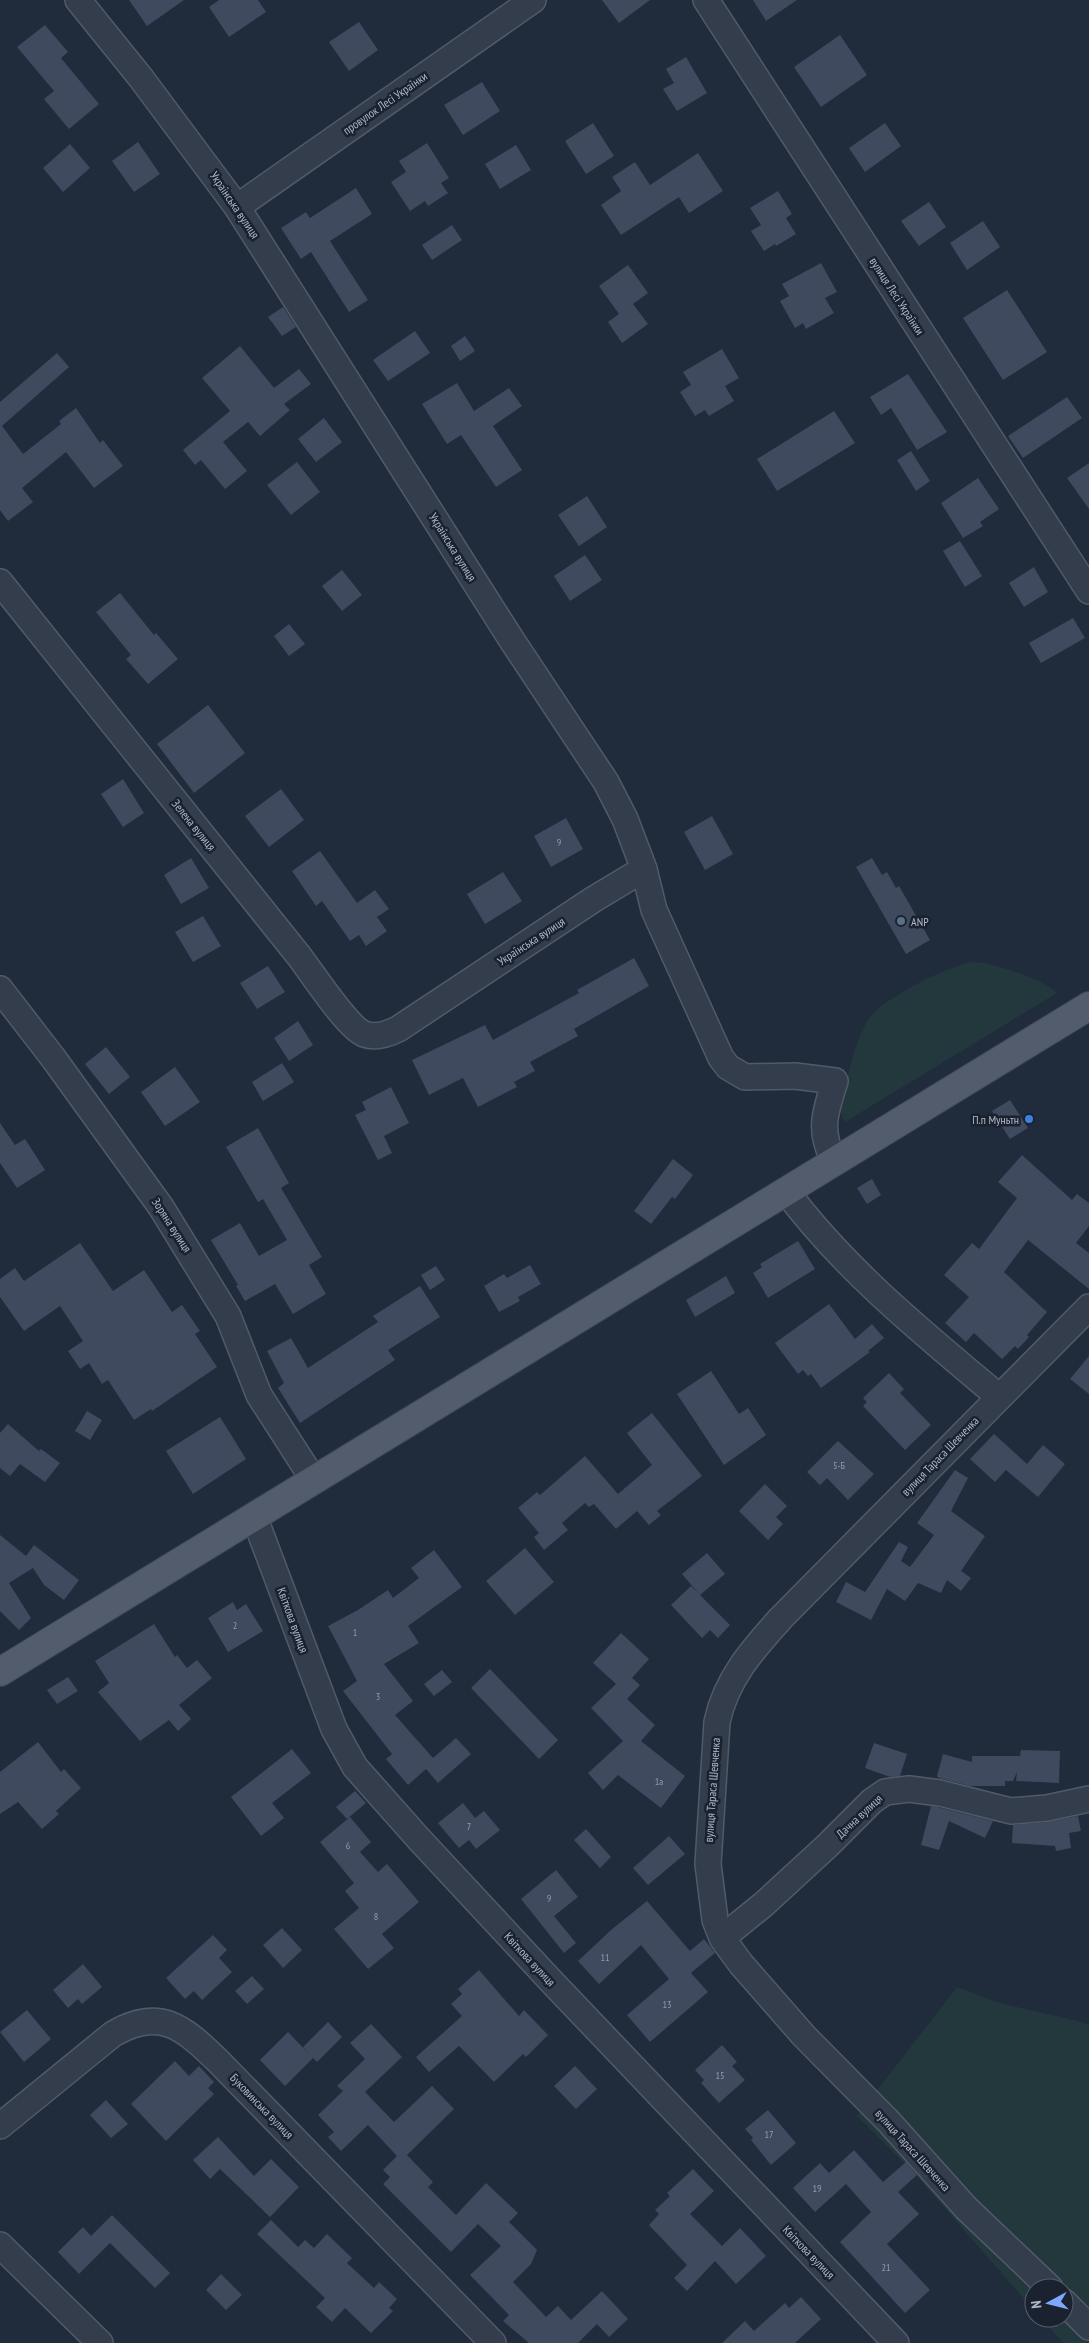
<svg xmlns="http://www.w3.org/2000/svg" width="1089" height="2343" font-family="'PT Sans Narrow',sans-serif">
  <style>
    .green { fill: #22383d }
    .building { fill: #3f4a5e }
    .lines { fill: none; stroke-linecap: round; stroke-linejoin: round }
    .minor-casing { stroke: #525a69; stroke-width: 28 }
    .primary-casing { stroke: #3e4655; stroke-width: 30 }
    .minor { stroke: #343d4c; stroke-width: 25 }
    .primary { stroke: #525c6c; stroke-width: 28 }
    .service-dot { fill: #5c6f8a; stroke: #1a2230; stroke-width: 2 }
    .shop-dot { fill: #3f7fe0; stroke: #1a2230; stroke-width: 2 }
    .labels { text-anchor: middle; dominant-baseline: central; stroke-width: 5; stroke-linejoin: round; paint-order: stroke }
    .number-label { font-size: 10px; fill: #939cae }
    .street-label { font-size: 12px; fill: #afb7c8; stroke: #1a2230 }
    .poi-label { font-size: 12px; fill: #afb7c8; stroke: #1a2230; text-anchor: start }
  </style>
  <rect width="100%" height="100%" fill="#202b3c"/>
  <path class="green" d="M974,962C993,963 1045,979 1057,993L845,1122C836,1109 843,1095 846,1082C852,1061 857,1035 870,1017C884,998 951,964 974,962Z
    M957,1987L1000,2003L1078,2021L1089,2025V2343H1063L1041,2318H1064V2288H1034V2310L912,2171L857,2116Z"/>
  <path class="building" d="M129,0H184L147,26Z
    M219,0H258L266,12L229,37L209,7Z
    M602,0H650L619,23Z
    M753,0H797L766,21Z
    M359,22L378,50L349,71L329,42Z
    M45,25L68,52L61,58L99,104L69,129L44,99L54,91L17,47Z
    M840,35L867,75L821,107L794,67Z
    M686,57L707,93L677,111L663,89L674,83L666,69Z
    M482,82L500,111L463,135L444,105Z
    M593,123L614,156L586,174L565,141Z
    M885,123L901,146L865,172L849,148Z
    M138,142L160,174L134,192L112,161Z
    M427,143L449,178L441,183L448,193L428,206L425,201L410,211L391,182L406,172L399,161Z
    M70,144L90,168L63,192L43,168Z
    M516,145L531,170L500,189L485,164Z
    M698,153L723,191L689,213L679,197L621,235L601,205L621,191L612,177L635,162L650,185Z
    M356,188L372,214L330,241L368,300L349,312L311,252L301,259L281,228L306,212L310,218Z
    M778,191L792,214L786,218L796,234L776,246L775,244L764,251L751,231L761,225L750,208Z
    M929,202L946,227L919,246L901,221Z
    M983,221L1000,247L967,270L950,243Z
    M452,225L462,240L432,260L422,245Z
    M821,263L837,292L825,298L834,313L806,329L803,323L795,328L780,301L789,296L782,284Z
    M628,265L648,293L633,304L648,324L622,343L608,322L619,314L599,286Z
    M1007,290L1047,352L1003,380L963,318Z
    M283,307L296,327L282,336L268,317Z
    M415,331L430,353L388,381L373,360Z
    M465,336L475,351L460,361L451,346Z
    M240,346L274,388L299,369L311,384L284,404L290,410L260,436L248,422L223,442L247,471L225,489L201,460L195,465L183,450L230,411L202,378Z
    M722,349L739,378L725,386L734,401L709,416L705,410L695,416L680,392L691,385L683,372Z
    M57,353L69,367L2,426L23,454L61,424L59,421L76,408L100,443L103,440L123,466L94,488L66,452L22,488L33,502L8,521L0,510V402Z
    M908,374L947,432L917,450L891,408L881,415L870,397Z
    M457,383L474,411L509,388L522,406L493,426L522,470L496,487L461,435L447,444L422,404Z
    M1067,397L1082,418L1023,458L1008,436Z
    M834,411L855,443L777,491L757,459Z
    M324,418L342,442L316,462L298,439Z
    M911,451L930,481L916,491L897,460Z
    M297,462L320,492L291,515L267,485Z
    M1089,463V509L1067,478Z
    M978,478L999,509L980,522L983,526L963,538L941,503Z
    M587,496L607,527L579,546L558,515Z
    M960,541L982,576L965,587L943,551Z
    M585,555L602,580L570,601L554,576Z
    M1034,567L1048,592L1024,607L1009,583Z
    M342,570L362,595L342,611L322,586Z
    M120,593L154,635L156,633L178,659L148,684L126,659L131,655L96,612Z
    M1073,618L1085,638L1041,663L1029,643Z
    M289,624L305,644L289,656L274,636Z
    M208,705L245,753L194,793L157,744Z
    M123,779L144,813L123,827L101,794Z
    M281,789L304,820L269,847L245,816Z
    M712,816L733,854L705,870L684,832Z
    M566,818L583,849L551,867L534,836Z
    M320,851L357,903L375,890L389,909L377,917L387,931L366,946L359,935L350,941L322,901L316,906L292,871Z
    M191,858L209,888L181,904L164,875Z
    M872,858L882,875L887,872L896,888L899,886L930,940L906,954L856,867Z
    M503,872L522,901L485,924L467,894Z
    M203,916L221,946L193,962L175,932Z
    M634,958L649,986L574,1029L578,1036L530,1062L535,1071L514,1082L517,1087L478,1107L463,1078L429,1095L412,1060L485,1025L493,1040L579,993L577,990Z
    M268,966L285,992L257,1009L240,983Z
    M298,1021L313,1045L289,1061L274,1038Z
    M106,1047L130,1077L109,1094L85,1064Z
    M282,1063L294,1082L263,1101L252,1082Z
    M175,1067L200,1102L165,1126L141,1092Z
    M391,1087L409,1123L384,1136L392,1153L378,1160L355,1115L366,1110L362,1102Z
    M1010,1100L1028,1128L1010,1139L992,1111Z
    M0,1123L15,1145L25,1139L45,1170L17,1188L0,1163Z
    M258,1128L289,1183L281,1188L322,1257L309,1265L326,1294L293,1314L275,1284L245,1301L236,1286L238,1285L211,1240L240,1223L259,1256L287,1240L263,1199L258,1202L226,1147Z
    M1022,1155L1072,1200L1077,1194L1089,1203V1226L1076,1243L1089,1253V1289L1028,1240L1004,1272L1047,1312L1027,1335L1029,1337L1018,1349L1015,1346L1002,1359L974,1333L966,1342L945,1323L969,1297L944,1275L972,1243L979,1249L1017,1198L998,1182Z
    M673,1159L693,1175L675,1199L672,1197L651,1224L634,1211Z
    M872,1179L881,1195L867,1204L857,1188Z
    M798,1241L815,1269L768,1298L753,1273L762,1267L760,1264Z
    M80,1243L113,1291L144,1270L172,1312L182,1305L200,1331L195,1334L217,1367L152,1411L151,1409L134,1420L108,1380L102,1384L89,1363L80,1369L68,1351L83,1341L60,1306L24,1331L0,1297V1279L15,1268L24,1281Z
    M530,1265L541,1284L518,1297L520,1301L499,1312L484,1286L504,1274L507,1278Z
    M436,1266L445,1280L430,1290L421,1275Z
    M726,1276L735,1293L695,1317L686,1300Z
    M420,1286L440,1317L388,1350L395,1360L300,1423L278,1388L284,1383L267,1351L291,1338L308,1368L378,1322L373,1316Z
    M829,1304L855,1339L872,1324L884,1338L868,1351L870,1352L821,1388L811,1374L808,1376L803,1370L798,1374L775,1343Z
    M1089,1356V1394L1070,1379Z
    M711,1371L739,1414L748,1408L766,1435L724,1465L677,1394Z
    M889,1373L904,1389L900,1393L931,1425L905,1450L863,1406L867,1402L863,1398Z
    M87,1411L102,1420L90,1440L75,1431Z
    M652,1413L702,1476L657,1511L661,1515L649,1525L637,1511L616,1529L594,1504L589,1507L585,1503L562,1523L568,1530L544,1550L534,1537L539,1533L518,1508L537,1492L540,1495L585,1456L618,1494L652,1465L627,1433Z
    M220,1417L246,1459L193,1494L166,1451Z
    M8,1424L39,1451L41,1449L60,1463L45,1482L20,1464L10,1476L0,1468V1433Z
    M994,1434L1027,1464L1043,1445L1065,1464L1038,1497L1006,1470L995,1482L970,1459Z
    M838,1441L874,1474L848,1500L827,1478L820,1485L807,1472Z
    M955,1470L968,1478L951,1511L985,1536L961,1571L971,1578L961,1591L947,1580L941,1593L918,1583L905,1601L887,1589L871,1620L836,1602L846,1582L865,1592L899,1542L908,1547L901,1561L910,1567L934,1535L917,1523Z
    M765,1484L787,1506L776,1517L783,1524L768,1540L739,1511Z
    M0,1535L26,1556L34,1545L79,1580L64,1600L44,1585L33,1568L9,1583L31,1618L19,1630L0,1611Z
    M525,1548L554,1582L515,1615L486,1581Z
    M434,1550L462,1587L408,1626L419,1643L384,1664L413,1701L395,1715L433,1758L456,1738L471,1754L438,1783L426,1769L408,1785L386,1759L392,1754L343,1691L357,1681L328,1626L358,1610L388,1590L393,1598L419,1578L411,1568Z
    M707,1553L725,1574L700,1595L730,1625L718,1638L710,1630L702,1638L671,1605L691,1586L699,1594L682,1574Z
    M233,1602L237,1610L246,1604L263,1631L228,1652L208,1618Z
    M154,1624L175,1657L177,1655L187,1668L197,1660L212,1678L179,1705L191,1719L178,1731L169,1720L140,1741L98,1692L109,1683L95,1661Z
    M621,1633L649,1659L632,1678L640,1685L627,1699L655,1725L641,1741L685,1776L661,1808L618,1775L603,1790L588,1773L623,1741L591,1708L616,1684L593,1663Z
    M490,1669L558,1740L539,1759L471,1688Z
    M442,1670L452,1682L434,1696L424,1684Z
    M68,1677L78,1691L57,1704L47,1690Z
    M38,1742L61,1772L64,1769L81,1788L56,1811L59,1814L42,1829L18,1802L0,1814V1772Z
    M874,1743L907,1754L900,1776L890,1777L865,1768Z
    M292,1749L311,1773L272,1803L284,1818L261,1836L231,1797Z
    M1021,1750L1060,1751L1059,1783L1016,1781L1017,1772L1013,1781H1005V1786H970L939,1778L937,1776L943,1754L972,1762V1756H1020Z
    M355,1791L366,1803L347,1819L336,1807Z
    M463,1803L475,1818L484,1811L500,1830L476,1849L469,1840L459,1848L438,1823Z
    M931,1806L937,1807L993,1821L985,1838L949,1821L939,1850L921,1845Z
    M1078,1816L1081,1831L1069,1833L1071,1848L1056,1851L1055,1846L1012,1843L1013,1825L1048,1822Z
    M350,1817L371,1842L360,1852L378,1872L387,1864L419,1902L382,1934L394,1948L368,1969L334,1929L359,1908L345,1891L354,1883L320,1842Z
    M586,1829L611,1857L600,1868L574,1840Z
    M669,1836L685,1854L648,1885L633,1868Z
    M556,1870L578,1897L554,1916L576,1943L564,1953L521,1899Z
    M647,1901L690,1951L704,1939L715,1953L691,1973L708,1992L650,2042L627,2015L669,1979L641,1945L599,1984L578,1961L611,1930Z
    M282,1928L302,1950L283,1968L263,1945Z
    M213,1935L227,1950L219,1958L232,1972L202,2000L194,1991L185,1999L166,1978Z
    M83,1964L102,1987L82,2004L78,1999L68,2008L53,1990Z
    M479,1970L519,2016L524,2010L548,2035L526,2057L523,2054L494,2082L459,2046L429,2072L416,2057L462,2016L451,2004L462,1994L458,1989Z
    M252,1976L264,1989L247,2004L235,1991Z
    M27,2010L51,2039L24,2062L0,2032Z
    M328,2022L342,2037L317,2062L313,2058L285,2086L260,2060L288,2032L310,2055L303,2047Z
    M371,2024L402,2057L365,2092L394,2122L432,2086L454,2109L407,2155L433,2182L428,2187L456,2215L486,2183L518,2213L509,2222L537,2250L531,2264L513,2282L546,2317L558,2306L571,2320L602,2291L628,2319L609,2337L597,2324L578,2343H529L503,2321L509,2315L470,2275L501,2246L478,2224L451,2252L383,2184L390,2177L383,2170L397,2156L368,2125L341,2151L328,2137L334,2132L318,2115L343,2091L337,2086L365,2059L350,2043Z
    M722,2045L737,2062L732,2066L745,2080L719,2103L701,2083L704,2080L695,2070Z
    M175,2061L189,2076L199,2066L214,2082L208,2088L214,2094L166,2141L131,2104Z
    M575,2066L597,2089L576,2109L554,2086Z
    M106,2100L128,2124L111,2138L90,2115Z
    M768,2110L796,2143L771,2165L751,2140L753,2138L745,2129Z
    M218,2137L254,2176L271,2159L299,2187L270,2217L220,2169L210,2179L193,2160Z
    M854,2150L883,2182L906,2162L917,2175L898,2192L919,2214L887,2244L930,2290L905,2313L840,2242L871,2212L846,2184L815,2212L793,2188L820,2163L829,2173Z
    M693,2169L714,2191L690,2214L722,2246L740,2228L766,2256L736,2284L715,2261L687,2291L674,2278L687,2265L649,2225L659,2214L655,2210L670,2196L667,2193Z
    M112,2215L170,2273L155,2288L110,2243L79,2274L58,2252L83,2227L91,2236Z
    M271,2220L298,2247L305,2240L314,2248L327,2234L352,2258L347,2263L374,2288L379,2282L397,2299L389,2308L393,2311L371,2333L345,2308L332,2322L316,2307L325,2298L257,2234Z
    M221,2274L242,2295L226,2310L206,2290Z
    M801,2297L821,2319L795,2343H722L745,2321L754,2331L785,2303L789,2308Z"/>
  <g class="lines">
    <defs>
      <path id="minor" d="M706,0L1089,591
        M237,207L533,0
        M0,582L299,956C312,973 347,1027 364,1034C375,1038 388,1034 398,1029L594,899L644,869L625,819L606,782L513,642L237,207L141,78L78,0
        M644,869L654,910L721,1058L728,1067L745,1077L795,1076L835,1081C825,1113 818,1130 834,1161
        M0,989L54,1059L161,1207L228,1316L259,1395L313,1479
        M786,1191C845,1270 923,1333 998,1396
        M254,1516L334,1729L355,1767L418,1838L551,1981L896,2343
        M722,1938L764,1904L827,1846L872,1801L885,1792L909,1789L940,1793L1011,1811L1047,1808L1089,1799
        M0,2126L113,2034C160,2006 184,2028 218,2061L493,2343
        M0,2245L100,2343
        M1050,2288L966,2208L889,2122L804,2036L741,1964L722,1938L715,1920L708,1864L717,1722C726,1679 753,1649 781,1618L1089,1307
        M1064,2302L1089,2327"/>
      <path id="primary" d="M0,1672L1089,1006"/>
    </defs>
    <use href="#minor" class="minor-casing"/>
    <use href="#primary" class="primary-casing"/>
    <use href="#minor" class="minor"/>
    <use href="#primary" class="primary"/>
  </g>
  <circle class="service-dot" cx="901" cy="921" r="5"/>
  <circle class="shop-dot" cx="1029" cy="1119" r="5"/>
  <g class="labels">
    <g class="number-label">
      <text x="559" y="842">9</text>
      <text x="839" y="1465">5-Б</text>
      <text x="235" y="1625">2</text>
      <text x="355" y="1632">1</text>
      <text x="378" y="1696">3</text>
      <text x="659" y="1781">1а</text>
      <text x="469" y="1826">7</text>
      <text x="348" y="1845">6</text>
      <text x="549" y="1898">9</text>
      <text x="376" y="1916">8</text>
      <text x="605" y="1957">11</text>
      <text x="667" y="2004">13</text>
      <text x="720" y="2075">15</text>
      <text x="769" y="2134">17</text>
      <text x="817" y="2188">19</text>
      <text x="886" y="2267">21</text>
    </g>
    <g class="street-label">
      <text transform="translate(385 103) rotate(-35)">провулок Лесі Українки</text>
      <text transform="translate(235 205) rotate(56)">Українська вулиця</text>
      <text transform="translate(897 296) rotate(57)">вулиця Лесі Українки</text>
      <text transform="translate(453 547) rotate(58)">Українська вулиця</text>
      <text transform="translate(194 825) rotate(51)">Зелена вулиця</text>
      <text transform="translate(531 941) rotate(-33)">Українська вулиця</text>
      <text transform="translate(172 1225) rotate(57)">Зоряна вулиця</text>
      <text transform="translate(940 1456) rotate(-46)">вулиця Тараса Шевченка</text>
      <text transform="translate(293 1620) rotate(70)">Квіткова вулиця</text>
      <text transform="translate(712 1790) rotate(-86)">вулиця Тараса Шевченка</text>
      <text transform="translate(859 1816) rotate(-43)">Дачна вулиця</text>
      <text transform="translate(530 1959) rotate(47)">Квіткова вулиця</text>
      <text transform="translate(262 2106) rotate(46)">Буковинська вулиця</text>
      <text transform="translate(913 2150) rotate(48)">вулиця Тараса Шевченка</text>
      <text transform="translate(809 2252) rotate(46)">Квіткова вулиця</text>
    </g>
    <g class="poi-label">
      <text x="911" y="921">ANP</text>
      <text x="1019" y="1119" text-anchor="end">П.п Муньтн</text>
    </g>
  </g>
  <g transform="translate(1049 2303) rotate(263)"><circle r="24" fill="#1a2230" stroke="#565e6d"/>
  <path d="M0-4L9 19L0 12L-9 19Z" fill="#7ea8fe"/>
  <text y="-8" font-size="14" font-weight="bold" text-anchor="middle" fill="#afb7c8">N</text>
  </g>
</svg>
